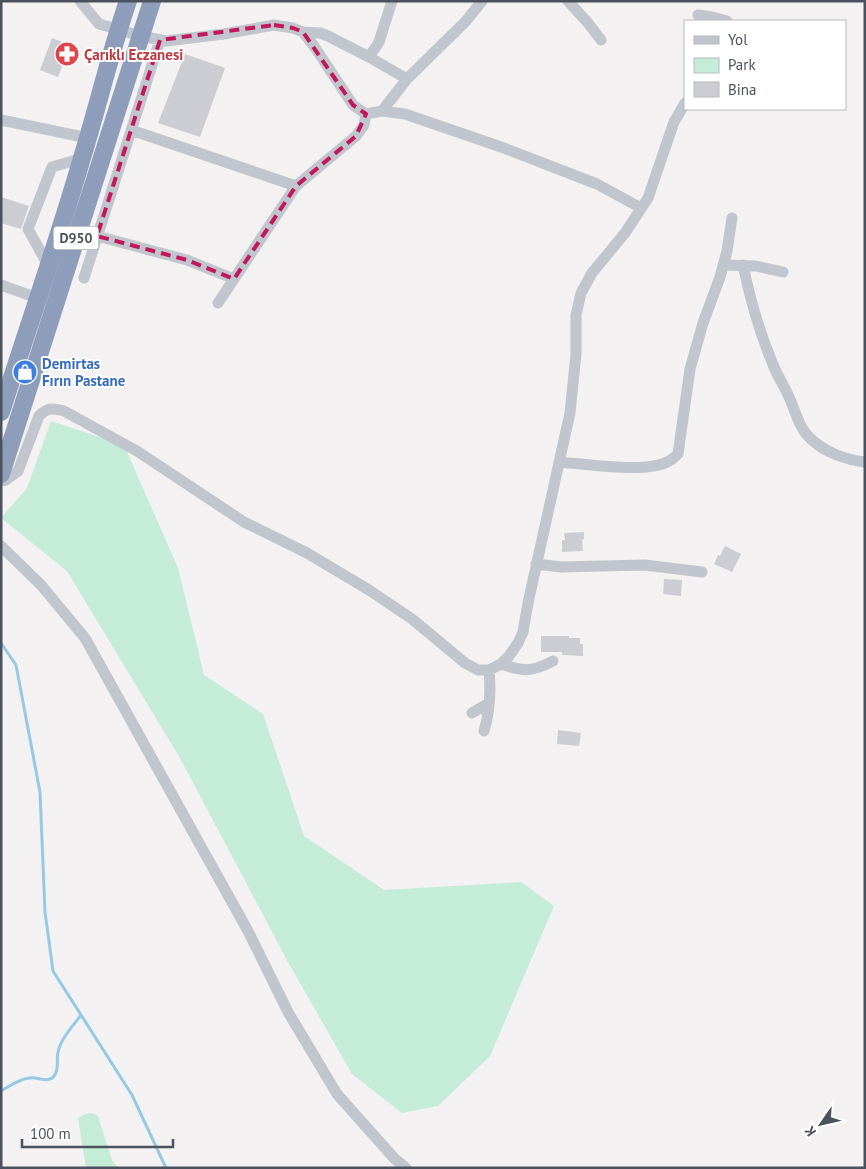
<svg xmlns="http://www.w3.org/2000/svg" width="866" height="1169" font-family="'PT Sans',sans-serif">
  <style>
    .green { fill: #c5ebd9 }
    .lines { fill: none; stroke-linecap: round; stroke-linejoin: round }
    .stream { stroke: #96c9e4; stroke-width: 3 }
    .building { fill: #cbcdd3 }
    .minor { stroke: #c1c6ce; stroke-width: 11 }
    .highway { stroke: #8e9eba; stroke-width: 18 }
    .marked { fill: none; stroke: #c2185b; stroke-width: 4; stroke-dasharray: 10 6; stroke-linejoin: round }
    .labels { text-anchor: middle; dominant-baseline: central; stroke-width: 4; stroke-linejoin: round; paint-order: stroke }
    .shield { fill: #fff; stroke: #81868e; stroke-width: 1 }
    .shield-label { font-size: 14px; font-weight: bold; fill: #4b525d }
    .health-label { font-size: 15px; font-weight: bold; fill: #be3a42; stroke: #fff; text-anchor: start }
    .shop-label { font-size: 15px; font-weight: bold; fill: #366cbe; stroke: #fff; text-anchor: start }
  </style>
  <rect width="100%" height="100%" fill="#f3f1f1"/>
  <path class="green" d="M51,421L124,445L178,568L204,675L263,714L304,836L384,890L521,882L554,906L490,1056L438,1106L402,1113L352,1074L288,962L180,758L67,571L1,518L27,488Z
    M92,1113L98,1116L112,1160L118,1168H86L78,1118L85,1114Z"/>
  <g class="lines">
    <path class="stream" d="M1,643L16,665L40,792L45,912L53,971L132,1095L166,1168
      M1,1091C10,1086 19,1079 29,1078C37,1076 45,1083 52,1078C60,1072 56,1060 58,1052C61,1038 73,1026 81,1015"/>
  </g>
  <path class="building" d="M52,38L70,45L58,77L40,70Z
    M185,54L225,68L200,137L158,123Z
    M1,197L29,206L21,229L1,223Z
    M584,532V539L582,540L583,551L562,552V540H565L564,533Z
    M725,546L741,554L732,572L714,564L718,555L720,556Z
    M664,579L682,580L681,596L663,594Z
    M541,636H569V638H580V644H583V656L562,655V652H541Z
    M558,730L581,733L579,746L557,744Z"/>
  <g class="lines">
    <path class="minor" d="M80,1L99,24L141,36L166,41L224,34L274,25L293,28L303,32L314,46L353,105L366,114L382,111L405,114L504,148L597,184L641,208
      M568,1L588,23L601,40
      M698,15L712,17L727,21
      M303,32L320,33L328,36L369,57L407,79
      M369,57L379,42L392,1
      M382,111L407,79L466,21L482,1
      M1,120L88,138
      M131,130L296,186
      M97,236L187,260L234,279
      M723,265L756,266L783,272
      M743,265C750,299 760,334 774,367C778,377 785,387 789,397C795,410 799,428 810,438C824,452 846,460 865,462
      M49,267L28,229L52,167L83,158
      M84,278L160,40
      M1,285L37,298
      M218,303L296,186L356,136L364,125L366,114
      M559,462C584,464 648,474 669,461C672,460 675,456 678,454L690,369L703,323L720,277L727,251L732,218
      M1,481L6,480L18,471L39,416C48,407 53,408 64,411L137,451L244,522L307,553L369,590L412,619L465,663L478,670H489L501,664L509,656L518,643L523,632L528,603L570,413L576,354V315L581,293L592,273L625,233L648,198L674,122L685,103
      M1,546L41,585L85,638L248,931L288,1012L337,1094L394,1158L406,1168
      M536,564L561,567L645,565L702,572
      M501,664C524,672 532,672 553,661
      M472,713L489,703
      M484,731C490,711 491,691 489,670"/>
    <path class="highway" d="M1,412C28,327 57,244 82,158C98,106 110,53 128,1
      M1,474L152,1"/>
  </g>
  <path class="marked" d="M274,25L293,28L303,32L353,105L366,114L356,136L296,186L234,279L187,260L97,236L160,40Z"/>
  <defs>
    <symbol id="pharmacy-disc" viewBox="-11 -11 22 22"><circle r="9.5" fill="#e0444e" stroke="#fff"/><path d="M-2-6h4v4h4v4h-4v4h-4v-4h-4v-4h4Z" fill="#fff"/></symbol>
    <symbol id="shop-disc" viewBox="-11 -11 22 22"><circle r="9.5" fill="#3f7fe0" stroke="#fff"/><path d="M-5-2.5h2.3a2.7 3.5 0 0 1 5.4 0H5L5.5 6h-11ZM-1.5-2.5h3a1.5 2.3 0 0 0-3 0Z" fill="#fff"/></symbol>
  </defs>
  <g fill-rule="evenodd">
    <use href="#pharmacy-disc" x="53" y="40" width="28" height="28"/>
    <use href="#shop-disc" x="11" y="358" width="28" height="28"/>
  </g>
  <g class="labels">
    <rect class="shield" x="53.5" y="226.5" width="45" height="23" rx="4"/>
    <g class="shield-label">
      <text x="76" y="238">D950</text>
    </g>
    <g class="health-label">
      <text x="84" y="54">Çarıklı Eczanesi</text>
    </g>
    <g class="shop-label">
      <text x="42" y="363">Demirtas<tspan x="42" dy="17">Fırın Pastane</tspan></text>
    </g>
  </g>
  <rect width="866" height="1169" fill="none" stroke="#4b525d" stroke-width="5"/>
  <rect x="684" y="20" width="162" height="90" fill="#ffffff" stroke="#b7babe"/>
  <rect x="694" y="36" width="25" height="8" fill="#c1c6ce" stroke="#b7babe"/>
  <text x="728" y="45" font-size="15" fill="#4b525d">Yol</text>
  <rect x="694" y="58" width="25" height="15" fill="#c5ebd9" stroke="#b7babe"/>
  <text x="728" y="70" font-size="15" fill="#4b525d">Park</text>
  <rect x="694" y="82" width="25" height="15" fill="#cbcdd3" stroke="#b7babe"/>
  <text x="728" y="95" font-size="15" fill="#4b525d">Bina</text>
  <g transform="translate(821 1124) rotate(236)" stroke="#ffffff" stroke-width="4" paint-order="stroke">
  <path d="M0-4L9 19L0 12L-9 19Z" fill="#4b525d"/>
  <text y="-8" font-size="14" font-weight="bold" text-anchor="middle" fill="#4b525d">K</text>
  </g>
  <path d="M22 1139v8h151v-8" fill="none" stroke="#4b525d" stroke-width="2.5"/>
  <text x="30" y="1139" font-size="15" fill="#4b525d" stroke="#ffffff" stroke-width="4" paint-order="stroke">100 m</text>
</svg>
